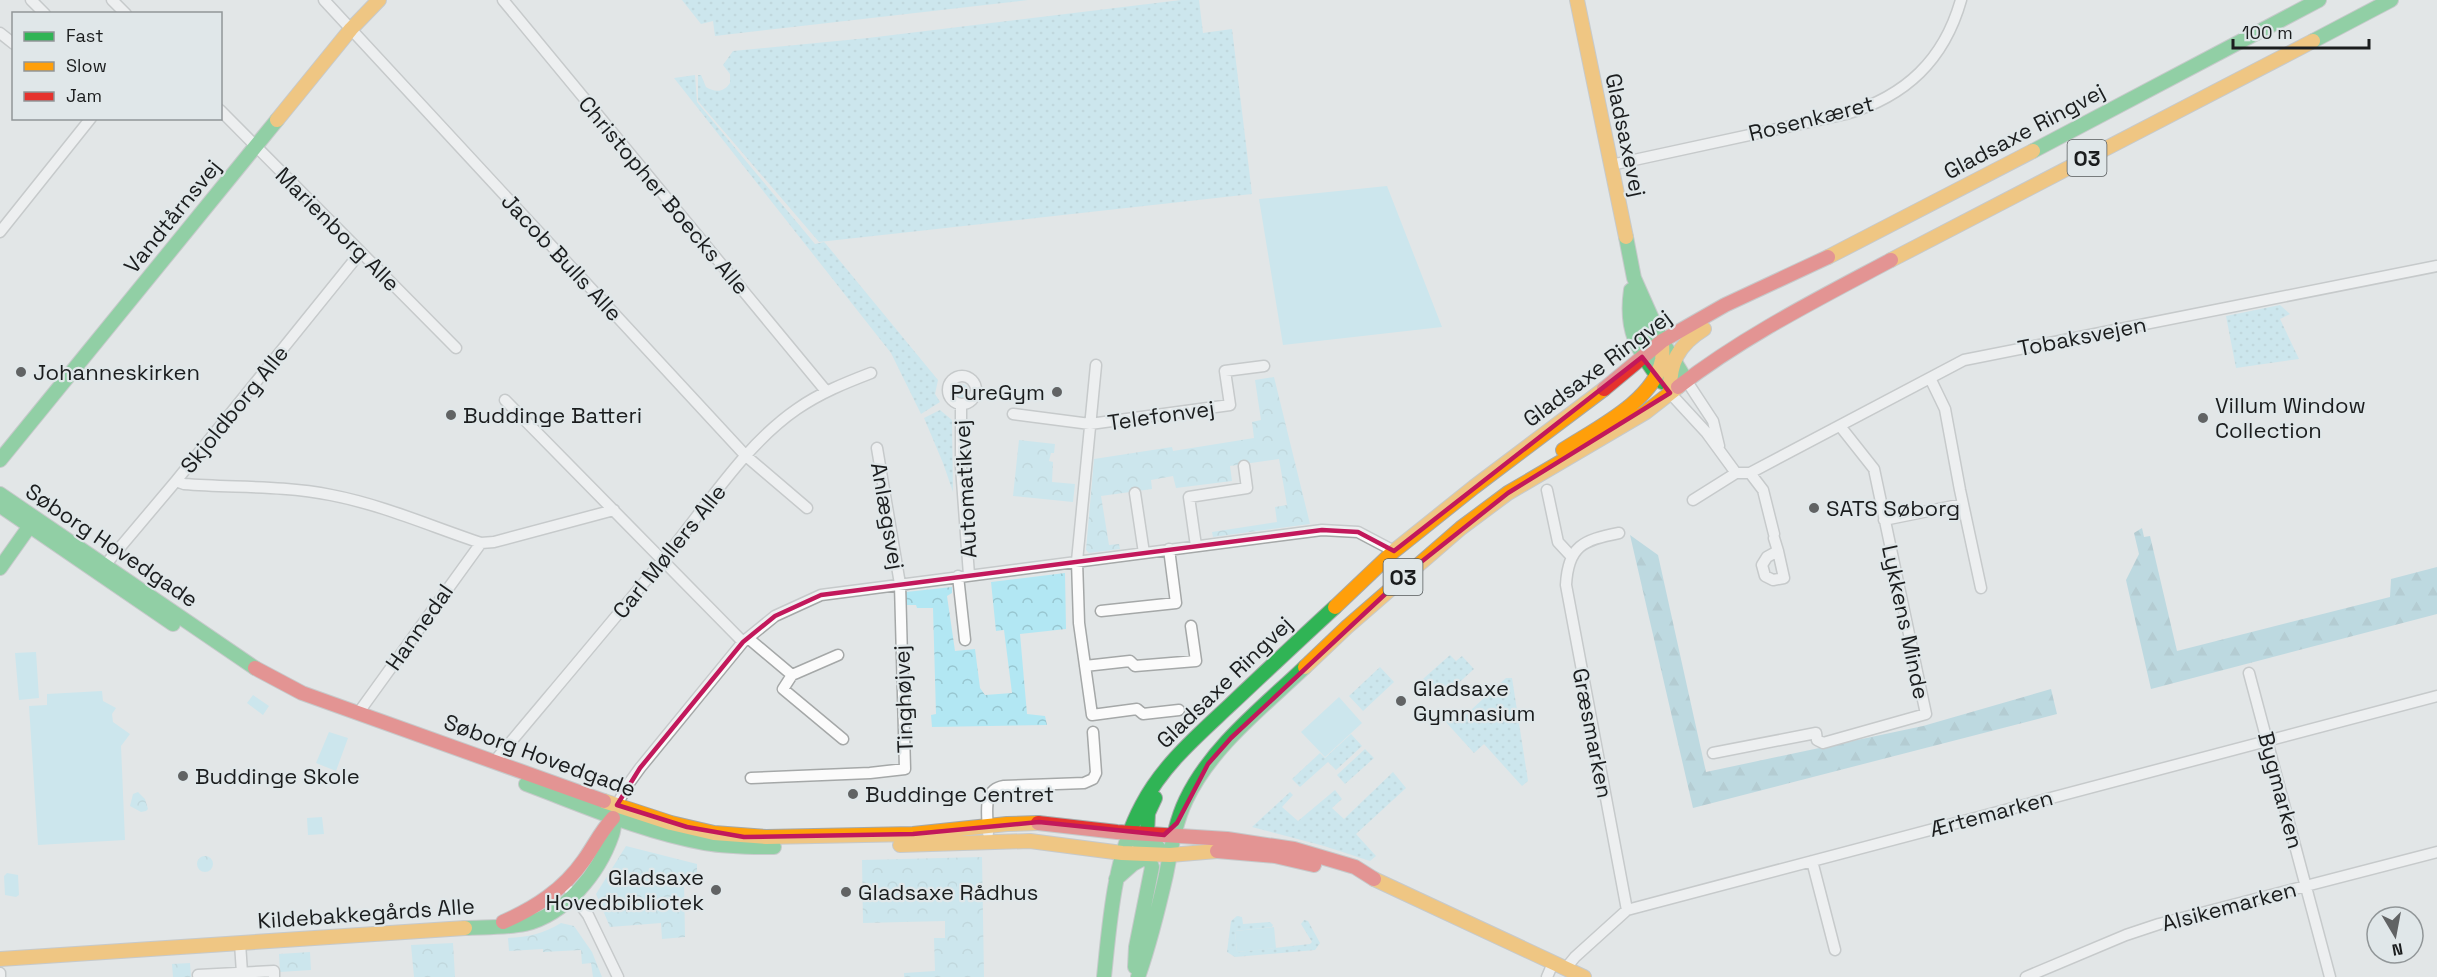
<svg xmlns="http://www.w3.org/2000/svg" width="2437" height="977" font-family="'Space Grotesk',sans-serif">
  <style>
    .grass { fill: url(#grass-dots) }
    .forest { fill: url(#forest-firs) }
    .park { fill: url(#park-crowns) }
    .garden { fill: #b2e7f3 }
    .lines { fill: none; stroke-linecap: round; stroke-linejoin: round }
    .street-casing { stroke: #a5a8a8; stroke-width: 13 }
    .fast-casing { stroke: #a5a8a8; stroke-width: 16 }
    .slow-casing { stroke: #a5a8a8; stroke-width: 16 }
    .jam-casing { stroke: #a5a8a8; stroke-width: 16 }
    .street { stroke: #fbfbfb; stroke-width: 10 }
    .fast { stroke: #30b455; stroke-width: 14 }
    .slow { stroke: #ff9f0a; stroke-width: 14 }
    .jam { stroke: #e5322d; stroke-width: 14 }
    .marked { fill: none; stroke: #c2185b; stroke-width: 4.5; stroke-linejoin: round }
    .poi-dot { fill: #616364; stroke: #e0e7e9; stroke-width: 2 }
    .labels { text-anchor: middle; dominant-baseline: central; stroke-width: 4.5; stroke-linejoin: round; paint-order: stroke }
    .shield { fill: #e0e7e9; stroke: #565a5b; stroke-width: 1.5 }
    .shield-label { font-size: 21px; font-weight: bold; fill: #1b1d1e }
    .street-label { font-size: 22px; fill: #1b1d1e; stroke: #e0e7e9 }
    .poi-label { font-size: 22px; fill: #1b1d1e; stroke: #e0e7e9; text-anchor: start }
  </style>
  <defs>
    <pattern id="grass-dots" width="8" height="8" patternUnits="userSpaceOnUse" patternTransform="scale(1.5)"><rect width="8" height="8" fill="#b2e7f3"/><path d="M2 2h.1M6 6h.1" fill="none" stroke="#98c6d0" stroke-width="1.8" stroke-linecap="round"/></pattern>
    <pattern id="forest-firs" width="22" height="20" patternUnits="userSpaceOnUse" patternTransform="scale(1.5)"><rect width="22" height="20" fill="#91cad7"/><path d="M5 1l3.5 6h-7zM16 11l3.5 6h-7z" fill="#7cadb8"/></pattern>
    <pattern id="park-crowns" width="20" height="18" patternUnits="userSpaceOnUse" patternTransform="scale(1.5)"><rect width="20" height="18" fill="#b2e7f3"/><path d="M2 6a3 3 0 1 1 6 0M12 15a3 3 0 1 1 6 0" fill="none" stroke="#98c6d0"/></pattern>
  </defs>
  <rect width="100%" height="100%" fill="#e2e6e7"/>
  <path class="grass" d="M682,0H1028L715,36L713,21L701,24Z
    M1181,0H1199L1203,33L1232,29L1252,194L819,242L698,101V75H701L706,87C716,93 724,92 730,83V74L723,65L733,51L868,38Z
    M695,75L697,102L815,244L824,242L826,244L938,380L935,394L940,402L921,414L891,353L674,78Z
    M2280,305L2290,314L2280,319L2299,359L2236,368L2226,316Z
    M953 392a8 8 0 1 1 16 0a8 8 0 1 1-16 0Z
    M940,410L952,420L953,492L943,463L924,418Z
    M1450,655L1456,661L1462,656L1474,669L1441,699L1423,679Z
    M1380,667L1394,682L1363,711L1349,696Z
    M1506,678H1512L1528,781L1522,786L1484,744L1474,753L1444,720L1453,713L1460,720Z
    M1351,734L1362,746L1336,770L1328,762L1300,787L1292,779L1320,753L1325,758Z
    M1365,749L1374,758L1345,784L1337,775Z
    M1393,772L1406,788L1356,834L1376,856L1370,861L1324,846L1252,827L1290,792L1293,795L1282,807L1298,821L1335,790L1342,799L1332,808L1344,819Z
    M1237,916L1242,917L1243,924L1270,922L1273,925L1272,927L1235,931L1237,952L1310,944L1312,942L1301,924L1304,920L1308,921L1320,943L1315,950L1235,957L1227,952L1231,921Z"/>
  <path class="forest" d="M2142,528L2144,537L2150,536L2177,651L2390,597L2391,579L2437,567V614L2151,689L2126,580L2139,554L2134,533Z
    M1630,535L1658,555L1706,772L1923,726L2051,689L2057,714L1693,808Z"/>
  <path class="park" d="M1274,377L1310,524L1213,537L1212,532L1277,522L1275,507L1287,505L1279,459L1230,466L1232,481L1176,488L1173,476L1151,480L1152,489L1101,496L1109,545L1119,544L1120,549L1089,553L1086,550L1094,459L1172,447L1173,451L1254,438L1252,422L1261,420L1255,380Z
    M1019,440L1055,444L1054,453H1051L1049,461L1053,462L1052,482L1075,484L1073,502L1013,496Z
    M1065,573L1066,629L1020,634L1027,714L1045,716L1047,725L932,727L931,715L936,714L933,608H917L916,605H906V592L952,587V593L947,596L955,651L975,649L980,688L985,695L1012,693L1004,630L996,631L991,582Z
    M138,792L145,799L148,809L146,811L141,812L130,806L133,794Z
    M626,846L697,864V877L684,880L685,937L662,939L661,923L610,927L596,894Z
    M197 864a8 8 0 1 1 16 0a8 8 0 1 1-16 0Z
    M982,857L984,977H904V973L935,971L934,938H945V921L863,923L862,860Z
    M561,923L574,926L592,952L602,977H593L591,963L582,964L581,950L543,952V949L509,951L508,938C528,937 543,934 561,923Z
    M453,943L455,977H414L411,945Z
    M310,952L311,970L280,972L279,954Z
    M190,963L191,977H173L172,964Z"/>
  <path class="garden" d="M1387,186L1442,327L1283,345L1259,199Z
    M36,652L39,698L19,700L15,653Z
    M102,691L103,701L116,708L112,714L113,722L130,734L121,746L125,840L38,845L29,706L47,705V694Z
    M253,695L269,706L263,715L247,703Z
    M1339,697L1362,723L1325,757L1301,732Z
    M329,732L348,738L336,771L316,763Z
    M322,817L324,834L308,835L307,818Z
    M7,873L18,875L19,895L16,897L5,895L4,876Z
    M957,874H965L966,895H957Z
    M1274,927L1276,948L1237,952L1235,931Z"/>
  <g class="lines">
    <defs>
      <path id="street" d="M31,0L45,14
        M112,0L126,14
        M324,0L746,456L807,508
        M503,0L826,391
        M0,33L14,44
        M220,110L456,348
        M1611,165L1846,114C1906,96 1944,60 1961,0
        M0,232L91,118
        M1096,365L1077,561L1079,623L1092,715L1137,709L1143,714L1179,710
        M948 390a14 14 0 1 1 28 0a14 14 0 1 1-28 0Z
        M1930,378L1945,409L1960,490L1981,588
        M1686,380L1713,421L1719,446
        M1670,393L1706,432L1736,473H1750L1964,360L2437,266
        M505,400L743,642
        M961,404V467L969,575
        M1013,414L1090,424L1230,405L1225,371L1264,366
        M1750,473L1763,490L1774,534
        M176,481L184,484C233,488 282,485 331,495C383,505 430,526 481,543L494,542L614,510
        M1547,490L1558,542L1571,556
        M1135,493L1144,553
        M1693,500L1736,473
        M1884,520L1963,504
        M1619,533C1583,540 1568,546 1566,585L1627,910
        M1774,538L1778,551L1767,557L1762,565L1765,576L1773,580L1784,578L1778,551
        M1196,546L1189,497L1247,488L1244,466
        M106,564L176,481L360,253
        M958,576L965,640
        M1101,611L1176,603L1169,549
        M748,638L792,675L838,655
        M1085,666L1130,661L1135,666L1196,661L1191,626
        M2249,673L2330,977
        M792,675L783,689L843,739
        M359,712L481,543
        M1713,753L1816,733L1817,740L1823,743L1926,714L1874,469L1840,426
        M494,762C550,695 606,629 661,562C703,512 743,446 797,409C820,393 845,383 871,373
        M751,778L870,773L905,769L900,584L877,448
        M617,805L627,786L640,768L743,642L775,616L821,595L1322,530L1358,532L1394,551
        M988,833C988,814 981,790 1004,786L1084,783L1093,779L1096,773L1093,732
        M1812,861L1835,950
        M570,891L588,915L618,977
        M240,943L242,973
        M1566,968L1575,957L1627,910L2437,696
        M0,973V977
        M198,975L274,971V977
        M1547,977L1553,963
        M2026,977L2126,935L2159,924L2437,852"/>
      <path id="fast" d="M2313,41L2391,0
        M2033,151L2319,0
        M1626,237L1634,278L1662,341L1686,380
        M1631,290C1625,331 1637,350 1662,382
        M1637,302L1646,342L1659,359
        M0,460L277,120
        M0,494L255,668
        M2,507L173,624
        M0,568L34,520
        M526,784C585,806 643,832 705,843C728,847 751,847 774,847
        M1155,798L1148,813L1147,834L1160,850
        M1128,833L1145,847L1152,867L1136,947L1135,967
        M1116,879L1133,864L1159,850
        M465,928C484,927 506,928 525,924C566,914 599,873 612,835C615,827 614,817 616,808
        M1104,977C1110,919 1114,857 1142,805C1163,765 1196,737 1229,706C1264,673 1299,640 1335,607
        M1138,977C1150,943 1158,910 1166,875C1171,850 1175,823 1186,800C1211,747 1263,707 1305,667"/>
      <path id="slow" d="M1577,0L1626,237
        M277,120L351,29L379,0
        M1828,257L2033,151
        M1891,260L2313,41
        M1670,393C1669,363 1678,345 1704,329
        M1563,450C1595,429 1654,401 1662,360C1663,354 1662,347 1662,341
        M1335,607L1394,551L1474,487L1604,389
        M1305,667L1347,627L1461,528L1508,493L1646,412L1678,387
        M604,801L671,823L714,833L766,837L913,834L1007,824L1038,823
        M900,845L1030,841L1122,853L1170,855L1217,851
        M1374,879L1584,977
        M0,959L465,928"/>
      <path id="jam" d="M1678,387C1744,336 1818,299 1891,260
        M1604,389L1662,341L1725,305L1828,257
        M255,668L302,693L604,801
        M1038,823L1117,832L1227,839L1294,849L1355,867L1374,879
        M1217,851L1275,856L1314,865
        M503,922C535,908 563,890 584,860C594,846 601,831 613,818"/>
    </defs>
    <use href="#street" class="street-casing"/>
    <use href="#fast" class="fast-casing"/>
    <use href="#slow" class="slow-casing"/>
    <use href="#jam" class="jam-casing"/>
    <use href="#street" class="street"/>
    <use href="#fast" class="fast"/>
    <use href="#slow" class="slow"/>
    <use href="#jam" class="jam"/>
  </g>
  <path d="M0 0H2437V977H0ZM1642,357L1670,393L1508,493L1411,570L1231,738L1208,764L1177,823L1164,835L1039,822L913,834L744,837L687,827L617,805L640,768L743,642L775,616L821,595L1322,530L1358,532L1394,551Z" fill="#e2e6e7" fill-opacity=".55" fill-rule="evenodd"/>
  <path class="marked" d="M1642,357L1670,393L1508,493L1411,570L1231,738L1208,764L1177,823L1164,835L1039,822L913,834L744,837L687,827L617,805L640,768L743,642L775,616L821,595L1322,530L1358,532L1394,551Z"/>
  <g class="poi-dot">
    <circle cx="21" cy="372" r="6"/>
    <circle cx="1057" cy="392" r="6"/>
    <circle cx="451" cy="415" r="6"/>
    <circle cx="2203" cy="418" r="6"/>
    <circle cx="1814" cy="508" r="6"/>
    <circle cx="1401" cy="701" r="6"/>
    <circle cx="183" cy="776" r="6"/>
    <circle cx="853" cy="794" r="6"/>
    <circle cx="716" cy="890" r="6"/>
    <circle cx="846" cy="892" r="6"/>
  </g>
  <g class="labels">
    <g class="shield">
      <rect x="2067.5" y="140" width="39" height="36" rx="4.5"/>
      <rect x="1383.5" y="559" width="39" height="36" rx="4.5"/>
    </g>
    <g class="shield-label">
      <text x="2087" y="158">O3</text>
      <text x="1403" y="577">O3</text>
    </g>
    <g class="street-label">
      <text transform="translate(1811 118) rotate(-14)">Rosenkæret</text>
      <text transform="translate(2024 131) rotate(-28)">Gladsaxe Ringvej</text>
      <text transform="translate(1626 135) rotate(78)">Gladsaxevej</text>
      <text transform="translate(664 195) rotate(50)">Christopher Boecks Alle</text>
      <text transform="translate(172 216) rotate(-51)">Vandtårnsvej</text>
      <text transform="translate(338 229) rotate(45)">Marienborg Alle</text>
      <text transform="translate(562 257) rotate(47)">Jacob Bulls Alle</text>
      <text transform="translate(2082 336) rotate(-11)">Tobaksvejen</text>
      <text transform="translate(1597 368) rotate(-37)">Gladsaxe Ringvej</text>
      <text transform="translate(234 409) rotate(-51)">Skjoldborg Alle</text>
      <text transform="translate(1161 415) rotate(-8)">Telefonvej</text>
      <text transform="translate(965 489) rotate(-93)">Automatikvej</text>
      <text transform="translate(888 516) rotate(80)">Anlægsvej</text>
      <text transform="translate(112 545) rotate(34)">Søborg Hovedgade</text>
      <text transform="translate(669 551) rotate(-51)">Carl Møllers Alle</text>
      <text transform="translate(1906 622) rotate(78)">Lykkens Minde</text>
      <text transform="translate(419 627) rotate(-55)">Hannedal</text>
      <text transform="translate(1224 682) rotate(-44)">Gladsaxe Ringvej</text>
      <text transform="translate(903 699) rotate(-92)">Tinghøjvej</text>
      <text transform="translate(1593 733) rotate(79)">Græsmarken</text>
      <text transform="translate(540 755) rotate(20)">Søborg Hovedgade</text>
      <text transform="translate(2281 790) rotate(75)">Bygmarken</text>
      <text transform="translate(1991 813) rotate(-15)">Ærtemarken</text>
      <text transform="translate(2229 906) rotate(-15)">Alsikemarken</text>
      <text transform="translate(366 913) rotate(-4)">Kildebakkegårds Alle</text>
    </g>
    <g class="poi-label">
      <text x="33" y="372">Johanneskirken</text>
      <text x="1045" y="392" text-anchor="end">PureGym</text>
      <text x="2215" y="405">Villum Window<tspan x="2215" dy="25">Collection</tspan></text>
      <text x="463" y="415">Buddinge Batteri</text>
      <text x="1826" y="508">SATS Søborg</text>
      <text x="1413" y="688">Gladsaxe<tspan x="1413" dy="25">Gymnasium</tspan></text>
      <text x="195" y="776">Buddinge Skole</text>
      <text x="865" y="794">Buddinge Centret</text>
      <text x="704" y="877" text-anchor="end">Gladsaxe<tspan x="704" dy="25">Hovedbibliotek</tspan></text>
      <text x="858" y="892">Gladsaxe Rådhus</text>
    </g>
  </g>
  <rect x="12" y="12" width="210" height="108" fill="#e0e7e9" stroke="#919698" stroke-width="1.5"/>
  <rect x="24" y="32" width="30" height="9" fill="#30b455" stroke="#919698" stroke-width="1.5"/>
  <text x="66" y="42" font-size="18" fill="#1b1d1e">Fast</text>
  <rect x="24" y="62" width="30" height="9" fill="#ff9f0a" stroke="#919698" stroke-width="1.5"/>
  <text x="66" y="72" font-size="18" fill="#1b1d1e">Slow</text>
  <rect x="24" y="92" width="30" height="9" fill="#e5322d" stroke="#919698" stroke-width="1.5"/>
  <text x="66" y="102" font-size="18" fill="#1b1d1e">Jam</text>
  <g transform="translate(2395 935) rotate(170)"><circle r="28" fill="#e0e7e9" stroke="#919698" stroke-width="1.5"/>
  <path d="M0-4.5L10 22L0 15L-10 22Z" fill="#616364"/>
  <text y="-9" font-size="16" font-weight="bold" text-anchor="middle" fill="#1b1d1e">N</text>
  </g>
  <path d="M2233 39v9h136v-9" fill="none" stroke="#1b1d1e" stroke-width="3"/>
  <text x="2242" y="39" font-size="18" fill="#1b1d1e" stroke="#e0e7e9" stroke-width="4.5" paint-order="stroke">100 m</text>
</svg>
